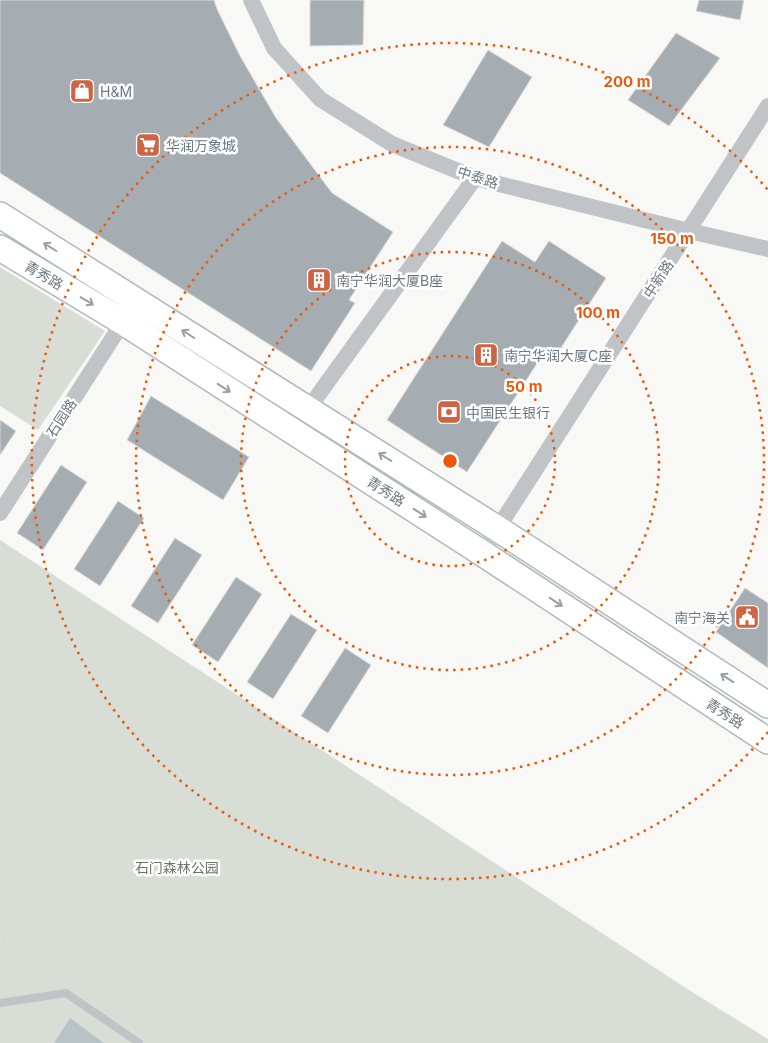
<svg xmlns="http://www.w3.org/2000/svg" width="768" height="1043" font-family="Inter,'Noto Sans SC',sans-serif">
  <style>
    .green { fill: #d8ddd6 }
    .water { fill: #b9c2c6 }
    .building { fill: #a6adb2; stroke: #dadad8 }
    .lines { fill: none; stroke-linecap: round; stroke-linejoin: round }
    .primary-casing { stroke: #b4b8bb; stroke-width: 28 }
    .lane { stroke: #c0c4c7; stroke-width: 8 }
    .street { stroke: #c0c4c7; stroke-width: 16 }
    .primary { stroke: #fff; stroke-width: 25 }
    .oneway { stroke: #97a0a8 }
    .ring { fill: none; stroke: #e8590c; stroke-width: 2.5; stroke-dasharray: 2.5 5 }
    .labels { text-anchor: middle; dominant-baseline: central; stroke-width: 5; stroke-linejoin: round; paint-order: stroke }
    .poi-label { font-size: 14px; fill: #6b7883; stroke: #fff; text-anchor: start }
    .street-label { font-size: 14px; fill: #6b7883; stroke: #fff }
    .park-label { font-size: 14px; fill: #677665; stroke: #fff }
    .centre { fill: #e8590c; stroke: #fff; stroke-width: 2.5 }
    .ring-label { font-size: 15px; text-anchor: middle; font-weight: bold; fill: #e8590c; stroke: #fff; stroke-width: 5; stroke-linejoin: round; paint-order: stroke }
  </style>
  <rect width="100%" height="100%" fill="#f8f8f6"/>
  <path class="green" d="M0,267L105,331L38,430L0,406Z
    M0,540L692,992L768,1039V1043H0V942L1,940H0Z"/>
  <path class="water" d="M70,1018L104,1043H54Z"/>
  <path class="building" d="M0,0H214L217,9L240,56L276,118L332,193L393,232L349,300L355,303L311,371L0,173Z
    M310,0H364L363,45L310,46Z
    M699,0H744L740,20L696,11Z
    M676,33L720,58L669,126L628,100Z
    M488,50L532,77L489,147L443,125Z
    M502,241L535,262L549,241L606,278L555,357L545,351L467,472L387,420Z
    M151,396L249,457L223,500L127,440Z
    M0,420L16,431L0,455Z
    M61,465L87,482L43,550L17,533Z
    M118,501L144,518L100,586L74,569Z
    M175,538L202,555L158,623L131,606Z
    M236,577L262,594L218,662L192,645Z
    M745,588L768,603V668L716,632Z
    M291,614L317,630L273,699L247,682Z
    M345,648L371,665L328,733L301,716Z"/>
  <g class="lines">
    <defs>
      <path id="primary" d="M0,215L498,529L768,705
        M0,248L123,322L482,553L768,741"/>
    </defs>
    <use href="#primary" class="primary-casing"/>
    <path class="lane" d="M0,1003L66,993L139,1043"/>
    <path class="street" d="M251,0L274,48L320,99L392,144L475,178L689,231L768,249
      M308,409L475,178
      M0,513L123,322
      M482,553L768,106"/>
    <use href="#primary" class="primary"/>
  </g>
  <defs><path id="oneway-shaft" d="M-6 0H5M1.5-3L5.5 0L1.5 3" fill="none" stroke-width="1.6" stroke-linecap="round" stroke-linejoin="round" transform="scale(1.25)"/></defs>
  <g class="oneway">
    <use href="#oneway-shaft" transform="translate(50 247) rotate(-148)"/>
    <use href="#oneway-shaft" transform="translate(87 301) rotate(31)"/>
    <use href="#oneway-shaft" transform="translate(188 334) rotate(-148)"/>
    <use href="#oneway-shaft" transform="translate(224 388) rotate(33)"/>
    <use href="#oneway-shaft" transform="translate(385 457) rotate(-148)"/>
    <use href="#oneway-shaft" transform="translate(420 513) rotate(33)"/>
    <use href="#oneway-shaft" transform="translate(556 602) rotate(33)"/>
    <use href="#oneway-shaft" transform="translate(727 678) rotate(-147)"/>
  </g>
  <g class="ring">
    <circle cx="450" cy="461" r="105"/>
    <circle cx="450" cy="461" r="209"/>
    <circle cx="450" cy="461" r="314"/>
    <path d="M768 732A418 418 0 1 1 768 190"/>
  </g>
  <defs>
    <symbol id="shop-square" viewBox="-11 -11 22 22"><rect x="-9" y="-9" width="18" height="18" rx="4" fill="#ce6441" stroke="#fff"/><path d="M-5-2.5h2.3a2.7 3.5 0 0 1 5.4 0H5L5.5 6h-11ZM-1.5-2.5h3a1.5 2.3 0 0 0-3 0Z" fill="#fff"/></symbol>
    <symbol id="supermarket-square" viewBox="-11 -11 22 22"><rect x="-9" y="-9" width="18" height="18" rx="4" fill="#ce6441" stroke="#fff"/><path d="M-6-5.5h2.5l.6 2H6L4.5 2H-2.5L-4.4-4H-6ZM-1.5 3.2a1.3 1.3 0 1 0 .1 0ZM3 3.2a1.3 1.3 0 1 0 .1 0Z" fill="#fff"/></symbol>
    <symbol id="building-square" viewBox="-11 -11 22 22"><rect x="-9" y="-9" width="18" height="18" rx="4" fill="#ce6441" stroke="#fff"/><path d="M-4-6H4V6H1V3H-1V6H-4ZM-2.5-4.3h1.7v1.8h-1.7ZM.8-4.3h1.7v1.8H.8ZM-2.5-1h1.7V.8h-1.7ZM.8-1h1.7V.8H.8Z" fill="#fff"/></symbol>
    <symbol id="bank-square" viewBox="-11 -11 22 22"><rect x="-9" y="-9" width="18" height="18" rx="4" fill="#ce6441" stroke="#fff"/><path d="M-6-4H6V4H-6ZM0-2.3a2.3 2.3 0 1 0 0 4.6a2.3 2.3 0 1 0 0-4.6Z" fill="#fff"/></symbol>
    <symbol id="civic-square" viewBox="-11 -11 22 22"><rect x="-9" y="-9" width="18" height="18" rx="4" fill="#ce6441" stroke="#fff"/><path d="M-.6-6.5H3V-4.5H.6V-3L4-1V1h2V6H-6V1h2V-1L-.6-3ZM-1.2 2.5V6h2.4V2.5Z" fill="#fff"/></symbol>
  </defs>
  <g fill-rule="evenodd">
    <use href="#shop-square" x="68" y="77" width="28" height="28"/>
    <use href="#supermarket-square" x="134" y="131" width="28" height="28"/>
    <use href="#building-square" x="305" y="266" width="28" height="28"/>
    <use href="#building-square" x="472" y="341" width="28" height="28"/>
    <use href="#bank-square" x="435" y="398" width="28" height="28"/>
    <use href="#civic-square" x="733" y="603" width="28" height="28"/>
  </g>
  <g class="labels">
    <g class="poi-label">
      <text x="100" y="91">H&amp;M</text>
      <text x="166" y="145">华润万象城</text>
      <text x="336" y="280">南宁华润大厦B座</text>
      <text x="504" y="355">南宁华润大厦C座</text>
      <text x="466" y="412">中国民生银行</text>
      <text x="730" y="617" text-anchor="end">南宁海关</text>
    </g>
    <g class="street-label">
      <text transform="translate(478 177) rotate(18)">中泰路</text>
      <text transform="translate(44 275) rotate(31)">青秀路</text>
      <text transform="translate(658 279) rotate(-57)">中新路</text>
      <text transform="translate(61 418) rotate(-57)">石园路</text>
      <text transform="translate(386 491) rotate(33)">青秀路</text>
      <text transform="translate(725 713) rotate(33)">青秀路</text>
    </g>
    <g class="park-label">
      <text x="177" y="867">石门森林公园</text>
    </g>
  </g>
  <circle cx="450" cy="461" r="8" class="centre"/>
  <g class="ring-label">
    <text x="627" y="87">200 m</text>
    <text x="672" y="244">150 m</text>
    <text x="598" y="318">100 m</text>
    <text x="524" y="392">50 m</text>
  </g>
</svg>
